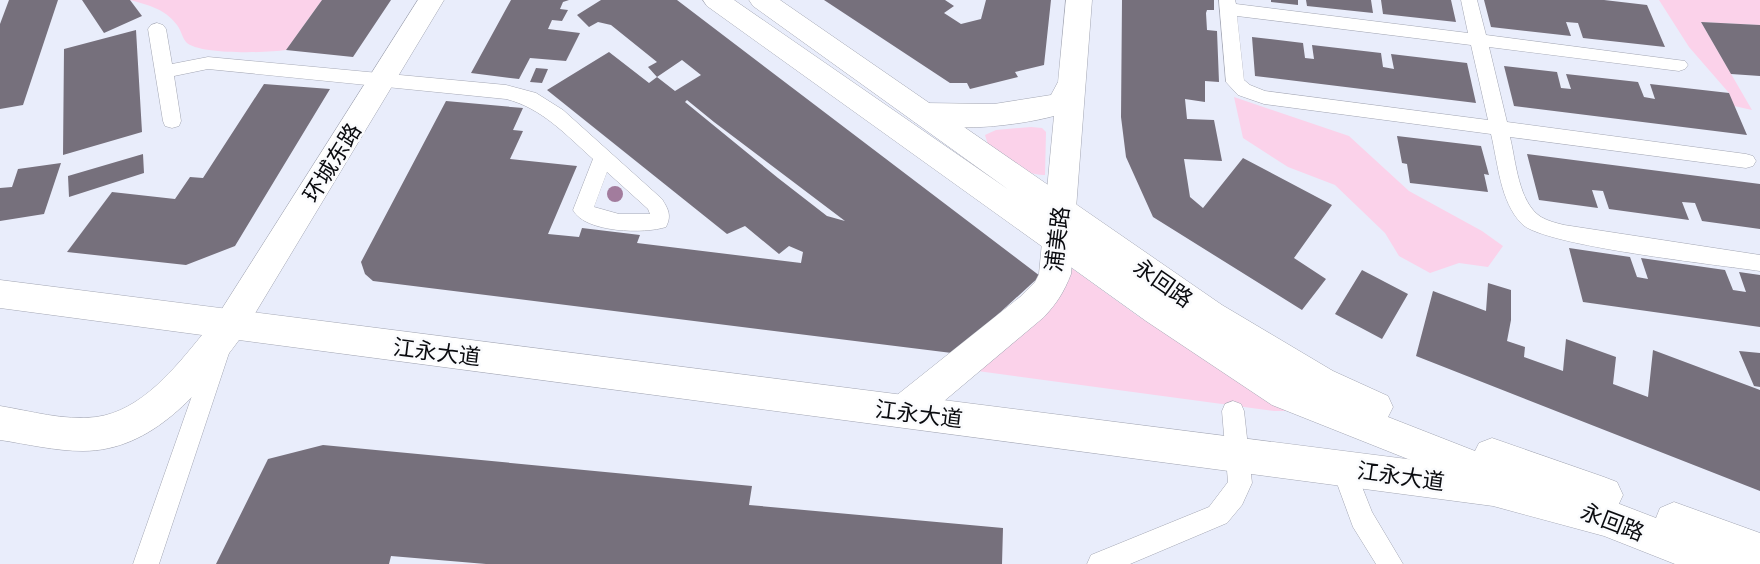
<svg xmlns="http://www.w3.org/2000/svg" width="1760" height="564" font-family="'Exo 2','Noto Sans SC',sans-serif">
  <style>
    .green { fill: #fbd2ea }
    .building { fill: #76707c; fill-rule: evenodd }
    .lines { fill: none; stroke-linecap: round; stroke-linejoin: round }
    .lane-casing { stroke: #a3a6b3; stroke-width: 1 }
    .street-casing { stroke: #a3a6b3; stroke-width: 1 }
    .secondary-casing { stroke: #a3a6b3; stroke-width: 1 }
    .primary-casing { stroke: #a3a6b3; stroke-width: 1 }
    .lane { fill: #fff; fill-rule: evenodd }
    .street { fill: #fff; fill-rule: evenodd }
    .secondary { fill: #fff; fill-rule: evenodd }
    .primary { fill: #fff; fill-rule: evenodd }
    .tree { fill: #a27c9d }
    .labels { text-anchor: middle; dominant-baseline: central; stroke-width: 5; stroke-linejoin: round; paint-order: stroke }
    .street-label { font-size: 22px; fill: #0a0b0f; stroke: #fafbfd }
  </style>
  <rect width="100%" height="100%" fill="#e9edfb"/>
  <path class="green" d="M130,0H322L286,50C267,53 198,55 186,42C182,37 181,30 177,25C164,8 150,6 130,0Z
    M1659,0H1760V25L1701,22L1752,110L1734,106L1729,93L1689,47Z
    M1234,97L1349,136L1409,191L1482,231L1503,246L1488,267L1459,263L1430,273L1399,256L1385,233L1335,185L1288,167L1243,138Z
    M1031,127L1042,128L1046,132L1045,175C1024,176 1005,157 988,145L985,135L996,130Z
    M1066,269H1073L1138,316L1290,405L1286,411H1274L963,369Z"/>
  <path class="building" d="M9,0H58L23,105L0,109V24Z
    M82,0H130L142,16L104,33Z
    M322,0H391L353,57L286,50Z
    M511,0H569L563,2L560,9L568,10L562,21L552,20L548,29L580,33L566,61L530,58L519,79L471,73Z
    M601,0H677L1040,276L970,340L968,355L373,281L365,274L361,262L446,101L523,108L513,130L523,131L510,159L577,166L548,234L579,237L582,228L640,235L637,243L801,263L803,252L789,246L779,254L745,226L727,234L547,90L609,52L649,83L657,77L675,91L701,75L682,60L657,77L648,67L657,62L611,25L598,22L589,27L577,15ZM687,100L714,122L845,221L827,216L778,178L685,102Z
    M824,0H945L954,6L944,13L961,24L981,19L986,0H1051L1044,65L1015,72L1018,77L970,89L967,83H950Z
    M1122,0H1214V10H1207L1206,13L1207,30L1217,31L1219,82L1205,81V102L1185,99L1187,119L1214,120L1222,161L1184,159L1190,197L1203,208L1243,158L1332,205L1294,258L1326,279L1302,310L1153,217L1126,157L1121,117Z
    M1271,0H1298V5L1271,2Z
    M1306,0H1371L1373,13L1307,6Z
    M1381,0H1451L1456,22L1383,14Z
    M1484,0H1604L1647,5L1665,47L1583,38L1578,23L1566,22L1571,36L1491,27Z
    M1701,22L1760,25V76L1731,74Z
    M136,30L142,132L63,155L64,49Z
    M1252,37L1303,43L1305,58L1314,59L1312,45L1381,53L1383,67L1394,69L1391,54L1467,63L1476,103L1255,76Z
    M1504,66L1557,72L1561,88L1571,89L1566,74L1638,82L1644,97L1655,99L1650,84L1729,93L1747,135L1514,106Z
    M536,68L548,69L542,83L530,82Z
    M264,84L330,89L235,246L186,265L67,252L112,192L175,199L190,177L203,178Z
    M1397,136L1481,146L1489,175L1484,174L1488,192L1410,183L1407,164L1402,163Z
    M143,154L144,173L69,197L68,176Z
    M1527,154L1760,184V229L1702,221L1695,203L1682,202L1689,220L1609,209L1603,191L1592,190L1598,208L1539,200Z
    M61,163L44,214L0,221V188L12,187L18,169Z
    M1569,248L1630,257L1637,277L1648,279L1641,258L1725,270L1733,290L1746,292L1739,272L1760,275V327L1583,302Z
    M1362,270L1408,294L1382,339L1335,314Z
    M1488,283L1511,290V320L1507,341L1525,347L1524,357L1563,371L1566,339L1616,357L1613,384L1648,397L1653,350L1760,390V491L1416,356L1433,291L1486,311Z
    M1739,351L1760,353V387L1754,386Z
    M323,445L752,486L749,505L1003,528L1002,564H486L391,556L389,564H216L268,459Z"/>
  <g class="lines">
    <defs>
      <path id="lane" d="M1219,0H1235L1236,4L1468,33L1461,0H1477L1486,35L1685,61L1688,65L1685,69L1679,71L1489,47L1507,122L1746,154L1753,156L1756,161L1753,166L1746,168L1510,137C1516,161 1518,202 1541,217C1548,221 1556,223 1564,225L1760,255V271C1720,265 1544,246 1522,224C1500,202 1498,163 1491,134L1264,104L1238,95L1226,82ZM1237,16L1471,45L1488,120L1265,91L1250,85L1244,80Z
        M157,23L163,25L166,29L172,64L208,57L506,85L536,93L563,110L662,199C668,209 672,215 666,227C645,234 585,233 573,210L593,159C566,135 542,108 506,99L208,69L174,76L181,121L179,126L172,128L165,126L163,121L148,29L151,25ZM607,172L648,209L650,214H619L594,207Z
        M218,343L226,346L229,353L159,564H133L207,353L210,346Z
        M1233,401L1241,404L1244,411L1252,483L1242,505L1227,523L1130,564H1087L1091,555L1209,507L1228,482L1222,411L1225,404Z
        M1343,456L1351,459L1372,512L1403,564H1376L1353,527L1331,467L1335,459Z"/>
      <path id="street" d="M1066,0H1092L1071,274C1064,292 1057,303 1044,317L918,423L905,427L892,423L887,411L892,399L1020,297L1035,282L1039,274L1054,116C1017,126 950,133 914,122L909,114L914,106L924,103L994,104L1051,95L1058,82Z"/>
      <path id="secondary" d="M418,0H444L242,335L230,340L218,335L213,325L218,315Z
        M703,0H734L1009,190L753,6L749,0H780L1222,305L1333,371L1388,396L1393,407L1388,417L1475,451L1479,443L1492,438L1604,477L1617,482L1623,495L1617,508L1604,513L1533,487L1529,497L1516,502L1272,405L1146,321L707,6Z"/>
      <path id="primary" d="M0,280L1493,470L1604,498L1656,518L1660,508L1674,502L1760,533V564H1675L1604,536L1493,506L239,340C201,391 153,451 83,451C55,451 27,444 0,440V406C31,411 64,421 96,417C141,411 175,368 202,335L0,308Z"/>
    </defs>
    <use href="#lane" class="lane-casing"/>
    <use href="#street" class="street-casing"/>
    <use href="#secondary" class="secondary-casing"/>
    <use href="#primary" class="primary-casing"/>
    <use href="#lane" class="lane"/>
    <use href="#street" class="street"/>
    <use href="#secondary" class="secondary"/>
    <use href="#primary" class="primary"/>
  </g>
  <circle class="tree" cx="615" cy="194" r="8"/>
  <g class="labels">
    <g class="street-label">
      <text transform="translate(331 162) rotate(-58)">环城东路</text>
      <text transform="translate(1056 239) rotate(-83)">浦美路</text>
      <text transform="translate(1164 282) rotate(35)">永回路</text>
      <text transform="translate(437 351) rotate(7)">江永大道</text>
      <text transform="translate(919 413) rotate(7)">江永大道</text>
      <text transform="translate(1401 475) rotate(8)">江永大道</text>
      <text transform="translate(1613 521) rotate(21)">永回路</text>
    </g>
  </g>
</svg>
